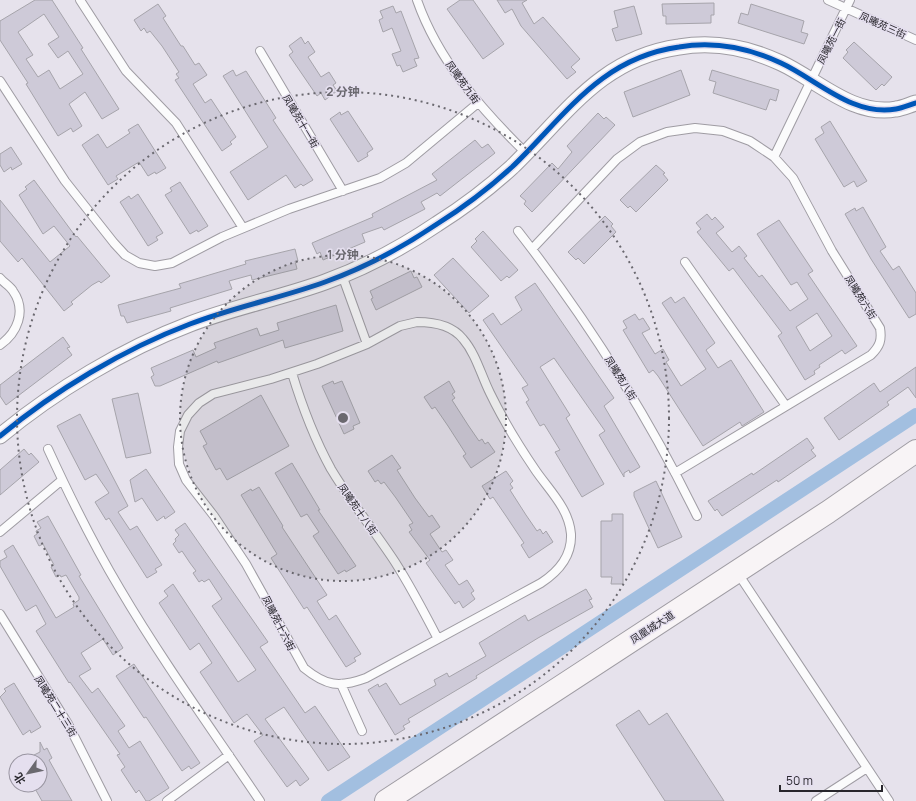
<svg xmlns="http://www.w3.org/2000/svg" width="916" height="801" font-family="Manrope,'Noto Sans SC',sans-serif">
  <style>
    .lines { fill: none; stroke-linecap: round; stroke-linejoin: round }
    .canal { stroke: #a2bfe0; stroke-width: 14 }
    .building { fill: #cecad8; stroke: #a6a4ab; fill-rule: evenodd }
    .service-casing { stroke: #9f9ca3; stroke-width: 10 }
    .minor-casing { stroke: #9f9ca3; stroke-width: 17 }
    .secondary-casing { stroke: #9f9ca3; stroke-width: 24 }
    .service { stroke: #fbfbfc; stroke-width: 8 }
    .minor { stroke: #fbfbfc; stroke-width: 15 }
    .secondary { stroke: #f8f4f6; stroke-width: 22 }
    .cycleway-casing { stroke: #e5dfef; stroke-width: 8 }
    .cycleway { stroke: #0057b8; stroke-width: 5 }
    .ring { fill: none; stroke: #6a686f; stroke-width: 2; stroke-dasharray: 2 4 }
    .labels { text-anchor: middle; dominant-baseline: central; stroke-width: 3; stroke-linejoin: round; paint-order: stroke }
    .street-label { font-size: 10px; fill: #28262c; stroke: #e5dfef }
    .centre { fill: #6a686f; stroke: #e5dfef; stroke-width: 2 }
    .ring-label { font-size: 12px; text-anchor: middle; font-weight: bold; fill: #6a686f; stroke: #e5dfef; stroke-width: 3; stroke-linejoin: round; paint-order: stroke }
  </style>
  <rect width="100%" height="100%" fill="#e6e2ec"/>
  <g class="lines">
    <path class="canal" d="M328,801L916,415"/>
  </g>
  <path class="building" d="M35,0H52L83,48L81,49L119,109L102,119L85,92L69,104L82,126L73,132L71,128L58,136L26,84L28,83L0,40V21ZM44,14L59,37L48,44L58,58L68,51L83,74L60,89L49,70L38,77L26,59L33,55L18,32Z
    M460,0H473L504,44L483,59L447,9Z
    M497,0H527L522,3L534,24L543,17L580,59L571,67L576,72L567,79L521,26L512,9L505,13Z
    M714,3V15H711V23L666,24V16H663L662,4Z
    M158,4L166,16L163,18L181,46H183L195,65L199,63L207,75L193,84L205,103L211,99L236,137L230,142L232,144L222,151L175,80L179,78L176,74L179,72L162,46L150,31L147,33L144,28L141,31L134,20Z
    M751,4L804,21L801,32L808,34L804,44L738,23L741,13L748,15Z
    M393,6L396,13L401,11L419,58L414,59L417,66L403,72L400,65L397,66L392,54L401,51L392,28L383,32L379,20L383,18L380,11Z
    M634,6L642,34L616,41L612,29L618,27L614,11Z
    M301,37L305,44L308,41L315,52L308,57L321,77L329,72L336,83L333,85L337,91L325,100L321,93L317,96L289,55L293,52L289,46Z
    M854,42L892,77L884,86L882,84L876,90L843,58L848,52L846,50Z
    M233,70L236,76L246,71L276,118L273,120L313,180L303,186L301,184L295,188L286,175L248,200L230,172L268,147L223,76Z
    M681,70L690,95L633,117L624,92Z
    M712,70L779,90L776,101L770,99L766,110L713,93L716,82L709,80Z
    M348,111L373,149L367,153L368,156L358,162L330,119L340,112L341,115Z
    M598,113L604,119L606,117L615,125L532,212L524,204L526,201L520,196L552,163L558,169L572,152L567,146Z
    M830,121L867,181L857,187L854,181L844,187L815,139L824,133L821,127Z
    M138,124L166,168L156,174L155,172L148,176L139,162L116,176L118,179L108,185L82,145L98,134L107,148L130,133L128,130Z
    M475,140L482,148L488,144L495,153L440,196L437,193L421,202L425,209L384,230L382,227L362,234L365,242L323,260L320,252L317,254L312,243L373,217L372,214L437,180L432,174Z
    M11,147L22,164L12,170L11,167L4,172L0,165V154Z
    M656,165L665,173L663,174L668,180L636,212L630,206L628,208L620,200Z
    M34,180L76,237L77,236L110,276L101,283L99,281L92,285L71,302L73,304L64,311L22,258L18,262L0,241V200L50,262L70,246L54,226L43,234L19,195L27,189L25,187Z
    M180,182L208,226L198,232L197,230L190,234L165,195L172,191L170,188Z
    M138,194L163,233L156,237L158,240L148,246L120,202L129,196L131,199Z
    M863,207L886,247L880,251L893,270L899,266L916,293V314L909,318L871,259L845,214L855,208L856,211Z
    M707,214L712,220L715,217L724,227L716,233L732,252L739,246L747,256L744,258L759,277L762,275L790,311L808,299L797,282L791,285L757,234L779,220L813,271L808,274L857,346L845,354L842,350L819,365L820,367L814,371L815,374L805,380L778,336L782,333L733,268L729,271L697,232L701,229L696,223ZM817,313L832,336L810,351L796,327Z
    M605,216L613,224L611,226L616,232L584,264L578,258L576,260L568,252Z
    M483,231L518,270L509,278L507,276L501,281L471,247L477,241L475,239Z
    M295,249L298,261H295L297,269L252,280L251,275L229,281L232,289L170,308L171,311L127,323L124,316H121L118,305L181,288L179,284L246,264L245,261Z
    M453,258L489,296L469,313L434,275Z
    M411,271L414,278L417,277L422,287L376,310L371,299L373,298L370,291Z
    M535,283L614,398L604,406L640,467L630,473L629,470L624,473V477L599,435L605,431L554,358L540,367L570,415L566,418L604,484L582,497L555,452L560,450L544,424L540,426L526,402L529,400L522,388L528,385L483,320L493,313L501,325L522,310L515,297Z
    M671,297L675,303L684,297L715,343L706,350L718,368L731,360L764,412L742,426L740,422L703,446L658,376L653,370L649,373L623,330L627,328L623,321L635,314L639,320L643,318L650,329L642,333L655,354L663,349L669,360L666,362L681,386L706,369L662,303Z
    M336,305L343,331L285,348L283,340L218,363L217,361L160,386H155L151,377L154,375L151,368L193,350L196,357L216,348L214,343L257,328L260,336L279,330L277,323Z
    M63,337L70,347L67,348L72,355L6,405L0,396V385Z
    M916,367V398L908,387L887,402L889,405L839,440L824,418L874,383L880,392Z
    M333,381L334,384L342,381L360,423L353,426L354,429L344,434L322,386Z
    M449,381L455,392L452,394L455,398L452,400L468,425L479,441L482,439L485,444L488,442L495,452L471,468L463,456L466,454L448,426L435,407L432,409L424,397Z
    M138,393L151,453L126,458L112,399Z
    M261,395L289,446L227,480L220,468L216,470L203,446L207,444L200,431Z
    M80,414L128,506L118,512L130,530L137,526L162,565L155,569L157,572L147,578L109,518L106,520L95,502L109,493L96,474L85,480L57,426Z
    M807,438L814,448L811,450L816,456L778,482L777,480L722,516L717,509L715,511L708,501L752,473L753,475Z
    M24,449L29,455L31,453L39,462L0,495V470Z
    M392,455L401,468L397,470L415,498L429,517L432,515L440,527L430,534L442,552L446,550L453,560L445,565L459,585L467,580L474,591L471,593L475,599L463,608L459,601L455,604L426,563L430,560L409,532L412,530L409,525L413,523L396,498L384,482L381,484L378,480L375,482L368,471Z
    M292,463L320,510H318L356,566L346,572L345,570L338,574L313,536L319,532L307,514L301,517L275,473Z
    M146,469L175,512L165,519L164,516L157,521L142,498L135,502L130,480Z
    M506,471L513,481L510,484L513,488L510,490L526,515L537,531L540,529L543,534L546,531L553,542L529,558L521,545L524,543L506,516L493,497L490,499L482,486Z
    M656,481L682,537L658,548L634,496V492Z
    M259,487L283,526L282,527L327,595L317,601L329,620L336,615L361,654L354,658L356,661L346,667L307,607L304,609L271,558L277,554L241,495L251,489L252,491Z
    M612,514H623V584H611L612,577H601V521H612Z
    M48,516L81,575L79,576L123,648L113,655L103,639L81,653L91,669L79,676L92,693L98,688L125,726L118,731L129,748L140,741L169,788L149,801H146L139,790L136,793L121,770L125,767L117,755L120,754L70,682L69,683L36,631L46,624L36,605L26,611L0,566V561L7,557L4,551L13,545L56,618L74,607L73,604L79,600V597L66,575L61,577L60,575L56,577L51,567L54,565L43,544L39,546L34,536L37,534L36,531L41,528L37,522Z
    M185,523L268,642L260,647L305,713L315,706L350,757L328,771L284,707L265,719L309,779L300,786L296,780L287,787L254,741L263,735L247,714L234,723L200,672L212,663L199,643L190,650L159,603L168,596L164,591L173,584L238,682L256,670L212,606L222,599L209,579L204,582L202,580L199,582L193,573L196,571L190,563L182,551L179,553L173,544L176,541L175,539L179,535L175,530Z
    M586,589L592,599L589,600L593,607L538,638L476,676L477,678L408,719L410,722L403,726L405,729L395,735L368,690L378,684L379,687L386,683L400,705L436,685L434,680L447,673L449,677L486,656L479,643L525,615L528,621Z
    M134,664L200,763L191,769L189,766L182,771L146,717L144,718L116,676Z
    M14,683L41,727L31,733L30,730L23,735L0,697L6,691L4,689Z
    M639,710L649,725L667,713L724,801H665L616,725Z
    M40,742L44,750L47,748L52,758L49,760L72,801H42L33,785H40V761H22L40,752Z"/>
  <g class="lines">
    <defs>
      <path id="service" d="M80,0L126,71L176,123L243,228
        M417,0C438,60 481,109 526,153
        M828,0L916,40
        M260,51L343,191
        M0,81L65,181L114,243L125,255L139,263L155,266L172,263L222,237L289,209L380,178L406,163L478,103
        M774,157L850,0
        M518,231C589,322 646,412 697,516
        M532,249L617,159L640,142L667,132L695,128L723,131L750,141L774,157L793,178L832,251L880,328C882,340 880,346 871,355L675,473
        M685,262L786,406
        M342,275L367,344
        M0,278C4,283 10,286 13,291C27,311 17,333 0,345
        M417,322C433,322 452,325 463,339C476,354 481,375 490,393C503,420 519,446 536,471C550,491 569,509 571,534C572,556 558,572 541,583L366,678C339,688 326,686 304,668L246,564L214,516L186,480L179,464L178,447L180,431L188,415L199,403L213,394L271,379L317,364L367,344L400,326Z
        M292,373C302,406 314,438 331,469C350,501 374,530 395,562C411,587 424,612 438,639
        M48,449C70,497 93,544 120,589C163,662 213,731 260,801
        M0,532L62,480
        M737,572L889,801
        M0,614L68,724L107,801
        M341,684L362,731
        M167,801L229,755
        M816,801L867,768"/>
      <path id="minor" d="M0,436C54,391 124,349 190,324C234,307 281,298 325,282C364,268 403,247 437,224C464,207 489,188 512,167C565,116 600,58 679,47C714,41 749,48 781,63C816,79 853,117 896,109C903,108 909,105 916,103"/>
      <path id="secondary" d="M386,801L828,512L916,451"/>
    </defs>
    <use href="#service" class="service-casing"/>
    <use href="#minor" class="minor-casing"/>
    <use href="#secondary" class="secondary-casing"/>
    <use href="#service" class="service"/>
    <use href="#minor" class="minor"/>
    <use href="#secondary" class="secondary"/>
    <defs>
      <path id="cycleway" d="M0,436C54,391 124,349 190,324C234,307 281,298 325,282C364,268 403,247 437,224C464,207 489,188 512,167C565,116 600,58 679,47C714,41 749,48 781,63C816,79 853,117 896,109C903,108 909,105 916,103"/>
    </defs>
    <use href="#cycleway" class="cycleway-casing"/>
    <use href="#cycleway" class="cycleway"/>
  </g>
  <circle cx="343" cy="418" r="163" fill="#6a686f" fill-opacity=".12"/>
  <g class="ring">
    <circle cx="343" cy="418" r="163"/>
    <circle cx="343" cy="418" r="326"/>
  </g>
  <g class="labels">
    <g class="street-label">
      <text transform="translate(883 25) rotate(24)">凤曦苑三街</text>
      <text transform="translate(831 41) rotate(-63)">凤曦苑一街</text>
      <text transform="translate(463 82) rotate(54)">凤曦苑九街</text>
      <text transform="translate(301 121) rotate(59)">凤曦苑十一街</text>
      <text transform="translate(861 297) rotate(58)">凤曦苑六街</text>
      <text transform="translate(621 378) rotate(58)">凤曦苑八街</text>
      <text transform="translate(358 509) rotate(55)">凤曦苑十八街</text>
      <text transform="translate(279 623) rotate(63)">凤曦苑十六街</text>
      <text transform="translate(652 627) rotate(-33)">凤凰城大道</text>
      <text transform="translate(56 706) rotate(58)">凤曦苑二十三街</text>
    </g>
  </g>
  <circle cx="343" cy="418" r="6" class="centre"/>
  <g class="ring-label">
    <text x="343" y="96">2 分钟</text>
    <text x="343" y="259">1 分钟</text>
  </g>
  <g transform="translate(28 773) rotate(237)"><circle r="19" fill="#e5dfef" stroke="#9995a1"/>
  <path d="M0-3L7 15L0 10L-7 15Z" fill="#6a686f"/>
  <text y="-6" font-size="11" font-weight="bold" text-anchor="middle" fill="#28262c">北</text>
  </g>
  <path d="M780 785v6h102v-6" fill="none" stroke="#28262c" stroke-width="2"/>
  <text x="786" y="785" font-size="12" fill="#28262c" stroke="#e5dfef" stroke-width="3" paint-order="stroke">50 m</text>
</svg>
